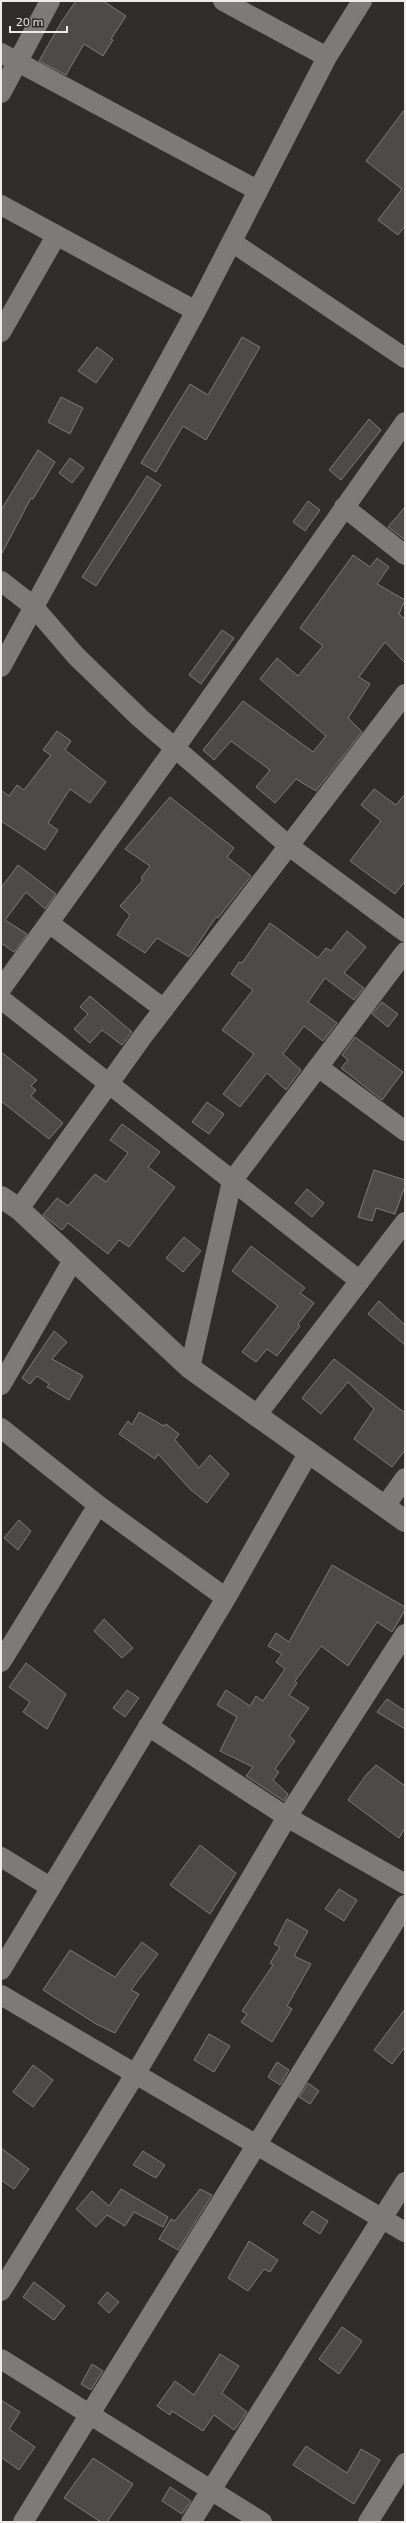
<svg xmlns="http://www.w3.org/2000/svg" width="406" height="2523" font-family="'Exo 2',sans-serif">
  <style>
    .building { fill: #4d4b49; stroke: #7e7b79 }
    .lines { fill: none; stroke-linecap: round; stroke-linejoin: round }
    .street { stroke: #7d7b79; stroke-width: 20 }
    .secondary { stroke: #7d7b79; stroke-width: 22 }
  </style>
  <rect width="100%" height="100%" fill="#2f2e2c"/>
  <path class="building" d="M76,1H103L126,16L111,39L113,40L103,56L84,44L66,75L39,61L62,21Z
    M405,109V226L398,235L378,220L402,189L366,161Z
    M242,337L260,347L206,440L183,426L156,472L141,463L190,384L208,395Z
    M97,347L113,359L96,383L78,371Z
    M61,397L83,408L70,434L48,422Z
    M369,419L381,430L341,480L329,470Z
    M38,450L55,462L33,499L31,498L1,555V510Z
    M70,458L84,468L72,483L59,473Z
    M147,476L161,485L96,586L82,577Z
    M308,501L320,510L305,531L293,522Z
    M405,507V540L388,527Z
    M353,555L370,567L377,558L389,567L377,584L405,600L399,614L405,619V663L385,642L359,677L370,684L348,718L362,732L316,791L296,779L275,803L256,787L270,770L231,741L214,760L203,750L243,701L313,752L326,736L260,679L277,658L298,676L323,646L300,628Z
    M222,630L234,638L201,684L189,675Z
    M57,731L71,741L65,750L106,782L90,803L70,789L48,823L58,830L45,850L1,821V790L9,796L17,785L24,790L51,755L43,750Z
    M374,789L396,805L405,794V881L395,894L350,861L381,821L361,805Z
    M170,797L234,848L227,857L251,876L218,918L216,917L189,957L157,938L145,953L117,935L130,915L120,906L143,880L141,878L150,866L125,849Z
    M18,865L56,894L45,909L26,892L5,920L27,934L14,952L1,943V888Z
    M270,923L318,958L326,948L331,951L347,931L366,947L344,973L364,988L354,1000L325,978L308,1002L337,1023L323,1041L304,1026L283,1054L301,1070L286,1090L267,1073L240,1107L223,1094L254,1054L222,1030L253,990L231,974L239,962L242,963Z
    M90,996L132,1032L122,1045L102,1030L90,1043L74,1029L88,1014L80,1007Z
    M382,1002L398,1014L388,1027L372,1014Z
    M355,1037L403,1072L382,1100L341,1068L348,1060L342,1055Z
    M1,1052L37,1080L31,1086L36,1090L31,1096L63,1123L49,1139L1,1101Z
    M207,1102L224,1114L209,1134L192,1122Z
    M122,1124L160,1152L148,1167L175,1187L129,1247L119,1240L108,1254L68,1223L62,1230L43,1215L57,1198L68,1206L95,1174L106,1182L128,1153L110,1140Z
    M374,1170L405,1180V1186L395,1214L376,1208L372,1221L358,1217Z
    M307,1189L324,1203L312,1217L295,1203Z
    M184,1237L201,1251L183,1272L166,1258Z
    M251,1246L305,1288L300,1293L314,1303L298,1324L300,1326L277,1356L267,1349L256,1362L242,1352L278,1306L232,1271Z
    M379,1301L405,1325V1345L368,1314Z
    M54,1331L67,1342L52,1359L83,1376L69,1400L47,1387L49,1384L37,1376L30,1384L22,1378Z
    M334,1359L405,1413V1450L392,1467L354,1439L374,1409L348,1382L321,1414L302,1398Z
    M139,1412L164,1426L166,1424L179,1434L175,1440L199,1468L210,1455L229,1474L207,1503L190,1489L158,1454L155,1459L119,1434L128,1421L132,1425Z
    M19,1520L31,1531L18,1550L4,1538Z
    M332,1565L405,1607V1610L392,1632L377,1622L348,1666L321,1646L295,1681L297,1683L289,1695L309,1708L289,1736L295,1741L275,1769L279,1772L273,1780L288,1794L284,1801L246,1776L253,1767L220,1751L237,1717L217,1705L226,1690L250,1706L256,1696L263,1701L285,1669L276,1662L282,1654L268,1646L276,1633L289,1642Z
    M104,1619L133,1648L122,1658L94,1631Z
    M26,1663L66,1694L47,1729L23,1712L30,1702L9,1687Z
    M127,1690L139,1698L125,1717L113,1708Z
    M387,1699L405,1711V1729L377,1712Z
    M376,1765L405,1786V1828L399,1838L348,1800L366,1775Z
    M200,1845L236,1873L210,1914L170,1885Z
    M339,1889L357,1900L344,1921L325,1909Z
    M287,1919L308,1931L294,1956L311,1964L287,2006L292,2009L272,2042L241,2022L247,2014L242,2011L273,1965L270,1963L280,1947L274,1944Z
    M142,1942L158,1954L131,1990L139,1994L115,2033L96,2024L43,1990L70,1950L115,1977Z
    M405,2009V2047L392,2064L374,2050Z
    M209,2034L230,2046L214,2072L194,2060Z
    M277,2062L289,2070L280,2085L268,2077Z
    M33,2065L53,2080L33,2107L13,2092Z
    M308,2083L319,2091L310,2104L299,2097Z
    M1,2148L29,2169L14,2189L1,2180Z
    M143,2151L165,2165L156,2178L133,2165Z
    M121,2189L168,2217L163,2227L134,2212L125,2226L107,2215L96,2227L76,2209L92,2191L109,2206Z
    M200,2189L212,2195L178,2250L159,2239L171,2219L175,2221Z
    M312,2211L328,2221L320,2234L303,2223Z
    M249,2241L278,2260L270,2272L264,2269L248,2291L228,2278Z
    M34,2282L65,2306L54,2320L23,2297Z
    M107,2292L119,2302L109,2313L98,2303Z
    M342,2327L362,2341L339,2374L319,2359Z
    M220,2354L239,2366L222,2393L247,2412L236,2428L234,2430L214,2415L203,2431L172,2411L170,2415L157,2406L175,2381L194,2395Z
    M92,2364L103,2371L91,2390L81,2384Z
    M1,2400L20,2412L9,2429L35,2447L19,2470L1,2457Z
    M306,2446L347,2473L361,2449L380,2460L354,2504L293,2465Z
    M93,2458L133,2484L107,2522H101L64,2498Z
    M170,2487L191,2501L182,2514L162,2501Z"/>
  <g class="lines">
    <path class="street" d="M223,1L327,57
      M1,53L257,190
      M1,93L50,1
      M1,205L196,311
      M232,242L405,358
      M1,332L56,236
      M344,507L405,555
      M1,581L33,606L76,656L140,718L289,846L405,932
      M1,667L196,311L327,57L362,1
      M49,923L164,1009
      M1,989L175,748L405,422
      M1,999L360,1281
      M318,1067L405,1131
      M19,1209L143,1036L405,694
      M190,1368L232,1181L405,952
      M1,1385L73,1260
      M256,1416L405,1222
      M1,1428L98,1505L226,1598
      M385,1506L405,1478
      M1,1662L98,1505
      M148,1726L287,1817L405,1884
      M1,1857L50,1887
      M1,1970L226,1598L309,1452
      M1,1995L405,2232
      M1,2291L136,2073L287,1817L405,1634
      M1,2359L262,2522
      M23,2522L405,1905
      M191,2522L405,2182
      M368,2522L405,2463"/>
    <path class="secondary" d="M1,1197L19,1209L190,1368L405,1521"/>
  </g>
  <rect width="406" height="2523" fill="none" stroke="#edeceb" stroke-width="4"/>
  <path d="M10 26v6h57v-6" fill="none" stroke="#edeceb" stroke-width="2"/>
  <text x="16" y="26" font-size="12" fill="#edeceb" stroke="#2f2e2c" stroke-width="3" paint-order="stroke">20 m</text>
</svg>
